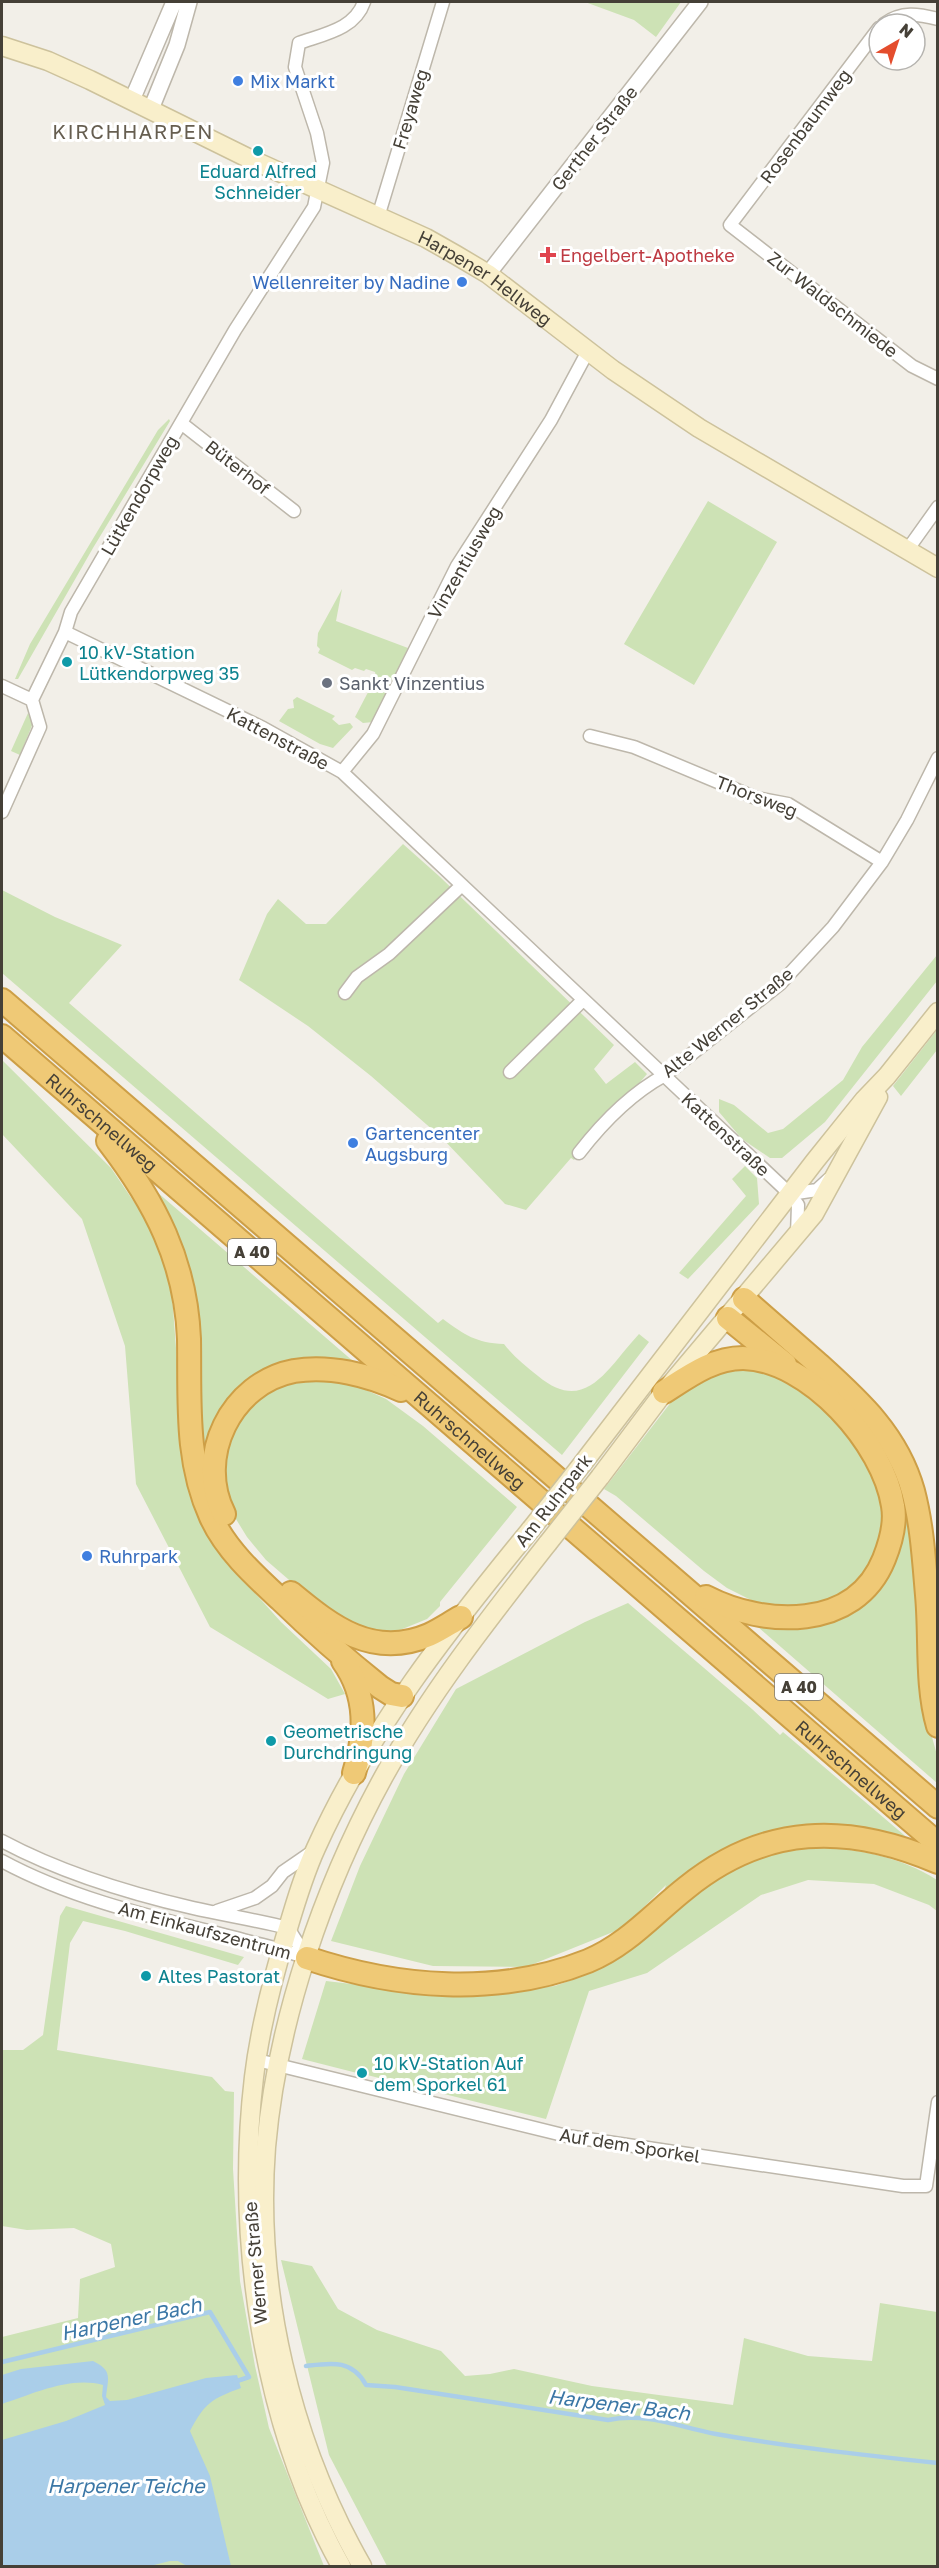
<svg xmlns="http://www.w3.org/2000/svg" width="939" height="2568" font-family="'Golos Text',sans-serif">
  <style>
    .green { fill: #cde2b5 }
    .water { fill: #aacee9 }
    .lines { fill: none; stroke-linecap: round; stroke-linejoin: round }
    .stream { stroke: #aacee9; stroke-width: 4.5 }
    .minor-casing { stroke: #bdb7ab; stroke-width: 15 }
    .tertiary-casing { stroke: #bdb7ab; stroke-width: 18 }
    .secondary-casing { stroke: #cdc29c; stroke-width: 21 }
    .motorway-casing { stroke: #cd9f47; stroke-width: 26 }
    .minor { stroke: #fff; stroke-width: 12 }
    .tertiary { stroke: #fff; stroke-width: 15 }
    .secondary { stroke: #f9efcb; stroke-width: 18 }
    .motorway { stroke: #efc976; stroke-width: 22 }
    .secondary-bridge-casing { stroke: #cdc29c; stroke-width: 21; stroke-linecap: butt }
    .secondary-bridge { stroke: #f9efcb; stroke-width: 18 }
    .shop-dot { fill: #3f7fe0; stroke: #fff; stroke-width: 2 }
    .culture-dot { fill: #0f9aa8; stroke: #fff; stroke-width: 2 }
    .health-dot { fill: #e0444e; stroke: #fff; stroke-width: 2 }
    .worship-dot { fill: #6b7280; stroke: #fff; stroke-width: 2 }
    .labels { text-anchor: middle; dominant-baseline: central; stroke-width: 6; stroke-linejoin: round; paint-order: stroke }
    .shield { fill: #fff; stroke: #7d7973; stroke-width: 1.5 }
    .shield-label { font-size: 16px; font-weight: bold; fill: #454037 }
    .shop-label { font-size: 18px; fill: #366cbe; stroke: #fff; text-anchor: start }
    .street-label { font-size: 18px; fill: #454037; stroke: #fff }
    .culture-label { font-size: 18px; fill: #0d838f; stroke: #fff; text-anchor: start }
    .health-label { font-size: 18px; fill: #be3a42; stroke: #fff; text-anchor: start }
    .worship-label { font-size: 18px; fill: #5b616d; stroke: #fff; text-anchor: start }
    .neighbourhood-label { font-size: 20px; letter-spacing: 1.5px; fill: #665e50; stroke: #fff }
    .water-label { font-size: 20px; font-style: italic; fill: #3b77a6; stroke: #fff }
  </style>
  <rect width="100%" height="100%" fill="#f2efe8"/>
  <path class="green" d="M585,2H681L656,37L634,20Z
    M169,419L170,421L93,548L18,679H15L30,644L158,430Z
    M708,501L777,542L694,685L624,644Z
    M342,589L336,621L408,648L373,722L363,723L355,717L376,677L375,672L366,669L364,671L355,668L352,670L318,653L320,649L317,646L318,633Z
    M297,697L335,716L332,719L339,725L350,723L353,727L333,748L320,744L279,721L288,709L294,708L293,700Z
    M28,713L33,723L20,755L11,751Z
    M403,844L439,876L614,1045L594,1069L606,1084L635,1062L647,1074L574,1160L571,1158L526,1210L505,1204L442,1138L371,1076L308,1026L239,980L267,914L278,899L306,924H326Z
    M2,890L55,917L122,945L69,1003L438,1323L443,1319C465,1335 476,1343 504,1344C514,1357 526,1366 538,1376C586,1416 608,1367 639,1334L649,1342L562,1455L2,973Z
    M937,955V981L825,1122L782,1158H770L742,1139L719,1112V1099L734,1105L768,1133L783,1129L843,1080L862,1047Z
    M937,1030V1050L901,1096L893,1086Z
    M2,1060L111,1168L157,1236L172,1295L186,1480L203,1524L227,1562L281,1622L331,1669L345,1694L328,1699L210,1627L136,1484L125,1346L82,1219L2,1134Z
    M745,1166L757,1178L759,1204L688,1279L679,1273L746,1196L732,1179Z
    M150,1186L361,1368L251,1381L208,1484L197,1400Z
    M751,1321L862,1419C887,1451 904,1490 912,1530L930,1730L937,1755V1783L751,1621L864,1600L895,1486L749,1324Z
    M756,1367L796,1383L844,1428L865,1454L884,1505L881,1548L863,1575L845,1592L814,1606L775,1607L753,1601L727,1588L704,1571L616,1496L604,1489L675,1397L716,1370Z
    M319,1379L357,1386L386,1399L423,1426L517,1507L440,1602V1606L427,1619L400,1630V1636L361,1633L303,1592L266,1560L247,1537L231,1511L223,1483L229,1434L254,1399L294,1380Z
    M628,1603L752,1709L780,1735L783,1732L917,1846L834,1828L662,1897L666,1885L623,1928L526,1967L433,1966L331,1941L360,1866L404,1774L456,1689L585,1622Z
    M817,1847C860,1849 901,1857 937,1880V1911L929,1905L874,1884L808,1880L761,1895L647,1973L589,1991L546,2119L367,2075L368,2070L359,2068L357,2073L302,2059L326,1981L464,1997L555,1986L583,1976L637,1945L712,1879L741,1865L781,1851Z
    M66,1906L244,1957L238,1965L125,1931L83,1921L70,1943L57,2050L212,2077L225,2091L234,2092L233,2169L240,2281L255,2366L269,2428L324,2566H2V2337L78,2318L80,2279L115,2267L111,2244L74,2228L27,2230L2,2226V2050H23L43,2035L60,1916Z
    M281,2260L312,2266L338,2309L377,2330L441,2351L465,2376L490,2374L514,2369L592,2386L733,2405L744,2338L808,2356L872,2361L880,2303L937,2312V2566H387L329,2455Z"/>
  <path class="water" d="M93,2361C113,2371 108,2377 106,2397L110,2401L127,2400L206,2378L237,2375L241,2388C211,2399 205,2403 190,2431L210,2476L231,2566H187L178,2561H170L150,2566H2V2440L66,2421L105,2405L102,2396L103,2385C70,2376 33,2394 2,2404V2375L21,2369Z"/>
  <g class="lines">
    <path class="stream" d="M2,2362L210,2312L249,2377L234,2382
      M306,2366C331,2363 352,2359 366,2385L395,2387L608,2420C647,2412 678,2427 716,2434C789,2447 863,2455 938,2463"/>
    <defs>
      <path id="minor" d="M884,24C902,11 918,14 938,19
        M879,28L730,225L912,366L938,379
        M378,217L443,2
        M181,423L294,511
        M908,549L938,507
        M65,632L263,728L342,772L790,1194L798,1205L797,1235
        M2,686L32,700
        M590,736L634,747L756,798L788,804L882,862
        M342,772L373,734L457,566L551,420L588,351
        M2,812L40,727L32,700L65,632L71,612L235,330L314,207L323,163L317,133L295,67L299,43C324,34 355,29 364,2
        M345,993L357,977L389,954L462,885
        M510,1072L583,1000
        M579,1153C603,1122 630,1094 665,1075L781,983L833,927L882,862L907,820L938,758
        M790,1194L817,1190L829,1179
        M2,1841C60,1872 128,1893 193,1908C224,1915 256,1920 288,1928L307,1958
        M2,1861C74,1900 157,1918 236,1938C260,1945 283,1949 307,1958
        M217,1911L255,1898L272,1886L283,1872L315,1850
        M257,2060L567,2136L903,2186H926L938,2102"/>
      <path id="tertiary" d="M132,100L174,2
        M151,109L177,45L189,2
        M488,274L700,2"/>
      <g id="secondary">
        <path id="s1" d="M2,46L48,61L90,80L248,158L426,238L456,255L488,274L613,370L699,428L938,568"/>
        <path d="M583,1463L815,1161L864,1100L887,1076L938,1012"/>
        <path d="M600,1477L664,1392L814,1214L878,1097"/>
        <path d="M341,2566C262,2424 235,2238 254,2077C260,2027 273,1977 288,1928C296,1901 304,1874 316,1848C369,1730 449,1629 531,1529"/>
        <path d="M362,2566C291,2442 255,2291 266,2147C277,2021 323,1887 384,1776C430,1693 490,1617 548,1543"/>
      </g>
      <g id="motorway">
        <path d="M2,1000L938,1807"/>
        <path id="s2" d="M2,1036L938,1844"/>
        <path d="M108,1141C155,1202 186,1262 189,1339C190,1400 185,1460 211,1517C226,1550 255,1576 281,1600C313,1631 345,1659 380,1687L391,1694L402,1696"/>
        <path d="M744,1299C768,1320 792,1341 816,1362C858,1400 897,1434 913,1491C922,1525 924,1560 927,1595C931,1638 926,1684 938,1726"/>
        <path d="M728,1318L785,1364"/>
        <path d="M664,1392C689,1376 713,1358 743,1358C809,1359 884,1444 893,1506C896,1523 890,1544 884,1559C855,1631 764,1627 706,1597"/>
        <path d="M224,1514C195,1457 231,1383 294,1371C330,1365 369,1375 401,1390"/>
        <path d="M291,1593C332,1627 373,1659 429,1635C440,1630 450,1623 461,1617"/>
        <path d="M343,1661C368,1696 366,1734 354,1773"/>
        <path d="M307,1958C396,1988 498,1997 588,1961C627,1945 653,1914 686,1888C765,1824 847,1823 938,1862"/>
      </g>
    </defs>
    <use href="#minor" class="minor-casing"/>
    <use href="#tertiary" class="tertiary-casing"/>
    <use href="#secondary" class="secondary-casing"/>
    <use href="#motorway" class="motorway-casing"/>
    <use href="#minor" class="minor"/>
    <use href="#tertiary" class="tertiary"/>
    <use href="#secondary" class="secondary"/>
    <use href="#motorway" class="motorway"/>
    <defs>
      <path id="secondary-bridge" d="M531,1529L583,1463
        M548,1543L600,1477"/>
    </defs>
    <use href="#secondary-bridge" class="secondary-bridge-casing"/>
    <use href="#secondary-bridge" class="secondary-bridge"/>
  </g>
  <g class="shop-dot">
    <circle cx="238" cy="81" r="6"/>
    <circle cx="462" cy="282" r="6"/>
    <circle cx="353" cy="1143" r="6"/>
    <circle cx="87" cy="1556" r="6"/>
  </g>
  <g class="culture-dot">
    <circle cx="258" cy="151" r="6"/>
    <circle cx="67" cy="662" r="6"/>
    <circle cx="271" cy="1741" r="6"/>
    <circle cx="146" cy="1976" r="6"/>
    <circle cx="362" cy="2073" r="6"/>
  </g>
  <path class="health-dot" d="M545 246h6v6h6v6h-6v6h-6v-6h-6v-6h6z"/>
  <circle class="worship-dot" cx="327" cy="683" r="6"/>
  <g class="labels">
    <g class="shield">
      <rect x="228" y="1239" width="48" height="26" rx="4.5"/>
      <rect x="775" y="1674" width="48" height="26" rx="4.5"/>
    </g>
    <g class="shield-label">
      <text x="252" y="1252">A 40</text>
      <text x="799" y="1687">A 40</text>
    </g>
    <g class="shop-label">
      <text x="250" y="81">Mix Markt</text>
      <text x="450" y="282" text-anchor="end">Wellenreiter by Nadine</text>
      <text x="365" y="1133">Gartencenter<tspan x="365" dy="21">Augsburg</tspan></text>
      <text x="99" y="1556">Ruhrpark</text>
    </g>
    <g class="street-label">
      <text transform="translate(410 109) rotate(-73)">Freyaweg</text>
      <text transform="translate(805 126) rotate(-53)">Rosenbaumweg</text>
      <text transform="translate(594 138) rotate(-52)">Gerther Straße</text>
      <text stroke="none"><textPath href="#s1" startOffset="537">Harpener Hellweg</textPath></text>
      <text transform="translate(833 304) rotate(38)">Zur Waldschmiede</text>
      <text transform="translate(238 467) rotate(38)">Büterhof</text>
      <text transform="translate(139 495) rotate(-60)">Lütkendorpweg</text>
      <text transform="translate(464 562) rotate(-60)">Vinzentiusweg</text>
      <text transform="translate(278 738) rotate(28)">Kattenstraße</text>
      <text transform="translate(757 796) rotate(21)">Thorsweg</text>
      <text transform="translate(727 1022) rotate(-39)">Alte Werner Straße</text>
      <text stroke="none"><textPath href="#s2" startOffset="132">Ruhrschnellweg</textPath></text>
      <text transform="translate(726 1134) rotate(43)">Kattenstraße</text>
      <text stroke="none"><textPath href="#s2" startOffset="618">Ruhrschnellweg</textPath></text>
      <text transform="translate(553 1500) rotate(-52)">Am Ruhrpark</text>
      <text stroke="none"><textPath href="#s2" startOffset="1122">Ruhrschnellweg</textPath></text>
      <text transform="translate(205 1930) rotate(15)">Am Einkaufszentrum</text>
      <text transform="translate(630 2145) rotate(9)">Auf dem Sporkel</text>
      <text transform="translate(255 2263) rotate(-95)">Werner Straße</text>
    </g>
    <g class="culture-label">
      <text x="258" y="171" text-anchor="middle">Eduard Alfred<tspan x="258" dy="21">Schneider</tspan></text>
      <text x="79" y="652">10 kV-Station<tspan x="79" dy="21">Lütkendorpweg 35</tspan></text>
      <text x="283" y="1731">Geometrische<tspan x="283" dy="21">Durchdringung</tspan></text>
      <text x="158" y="1976">Altes Pastorat</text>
      <text x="374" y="2063">10 kV-Station Auf<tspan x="374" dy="21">dem Sporkel 61</tspan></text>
    </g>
    <g class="health-label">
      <text x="560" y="255">Engelbert-Apotheke</text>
    </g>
    <g class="worship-label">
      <text x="339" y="683">Sankt Vinzentius</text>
    </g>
    <g class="neighbourhood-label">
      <text x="133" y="131">KIRCHHARPEN</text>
    </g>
    <g class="water-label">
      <text transform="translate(131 2318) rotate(-12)">Harpener Bach</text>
      <text transform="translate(619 2404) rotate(7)">Harpener Bach</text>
      <text x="126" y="2485">Harpener Teiche</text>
    </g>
  </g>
  <rect width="939" height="2568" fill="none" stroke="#454037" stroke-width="6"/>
  <g transform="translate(897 42) rotate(39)"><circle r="28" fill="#ffffff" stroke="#b5b3af" stroke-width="1.5"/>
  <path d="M0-4.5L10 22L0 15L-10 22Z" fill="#e44d2d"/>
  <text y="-9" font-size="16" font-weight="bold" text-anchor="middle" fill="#454037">N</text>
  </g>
</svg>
